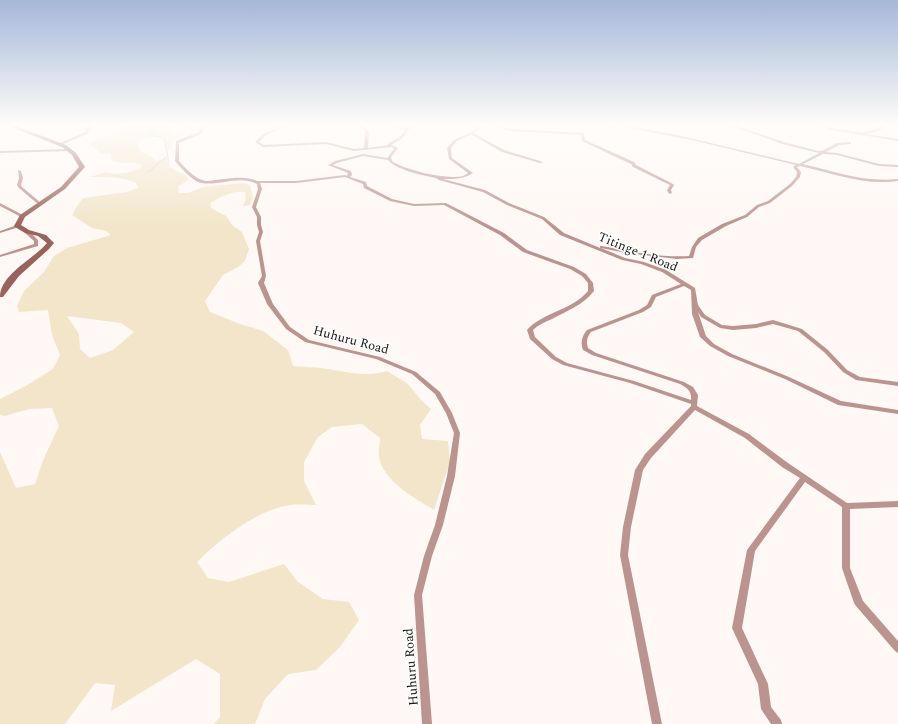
<svg xmlns="http://www.w3.org/2000/svg" width="898" height="724" font-family="Spectral,serif">
  <style>
    .green { fill: #f2e5c9; fill-rule: evenodd }
    .lines { fill: none; stroke-linecap: round; stroke-linejoin: round }
    .stream { stroke: #e1bbc1; stroke-width: 1 }
    .street { fill: #bb948f; fill-rule: evenodd }
    .secondary { fill: #99635d; fill-rule: evenodd }
    .labels { text-anchor: middle; dominant-baseline: central; stroke-width: 3; stroke-linejoin: round; paint-order: stroke }
    .street-label { font-size: 13px; fill: #181514; stroke: #fff }
  </style>
  <rect width="100%" height="100%" fill="#fff8f5"/>
  <path class="green" d="M127,125H201L193,130L179,125L168,130L181,135L172,143L171,149H168L165,147L166,140C156,134 146,136 137,142L140,151L153,158L156,161L170,157L169,161L170,167L186,176L189,180L178,186L179,193H188L203,187L242,183L250,185L253,198L250,205L243,206L246,198L245,192C232,190 221,197 210,203L211,208L226,216L232,225L242,232L249,249L245,261L238,267L223,275L205,301L210,312L240,324L263,331L288,350L293,366C302,367 312,367 321,368C343,371 366,378 387,371L408,384L422,401L431,409L420,425L422,439L448,441L450,462L434,510C416,499 383,481 379,457C378,451 380,444 380,438L362,424L332,427L318,437L304,462V481L316,505C308,505 299,504 291,505C258,509 220,539 197,562L208,578L229,582L284,564L298,582L323,599L349,602L359,620L340,647L316,670L288,674L265,699L255,724H214L220,717V674L196,659L111,711L115,685L95,683L65,724H0V452L16,488L35,484L44,458L59,426L52,408L29,409L5,416L0,415V399L24,387L53,369L60,355L52,335L48,310L19,312L17,306L24,291L44,272L54,256L67,248L111,235L106,231L92,228L72,215L77,206L83,198L127,192L138,188L136,183C121,176 105,177 89,177L106,172L116,174L131,172L143,166C133,159 119,167 111,159V154L100,153L88,143L119,132ZM67,316L121,323L134,332L113,350L90,358L80,349L79,334Z"/>
  <g class="lines">
    <path class="stream" d="M148,172L168,156L164,138L150,135L148,133L165,125"/>
    <path class="street" d="M87,125H90L91,130L87,134L61,145L58,144L85,132L87,130Z
      M206,125H210L204,129L201,134L179,143V161C186,169 195,179 206,181C220,180 244,174 257,181H296L345,175L347,176L348,173L328,165L335,161L363,154L387,158L394,149L392,147L354,151L326,144L263,147L255,142L263,134L284,125H288L265,136L259,142L264,145L326,142L354,149L364,148L365,131L357,125H360L369,131L368,148L388,145V144L401,136L405,130L388,125C394,125 402,128 408,128C413,127 416,125 421,125L408,130L403,138L391,145L398,148L391,157L392,161C404,170 447,180 463,176C465,175 467,174 468,173L449,159L447,148L454,140L473,131L480,125H483L479,129L473,133L504,150L543,162L540,163L502,152L471,134L457,141L451,148L452,158L473,173C464,179 454,179 443,179L485,190L509,203L544,217L564,233L600,248V246H602C629,251 661,258 689,256L692,247L698,238L722,224L745,215L757,205L768,201L790,184L796,177L797,172L793,167L796,165L696,141L625,127L624,125L673,134L799,164L819,153L782,144L729,125H734L784,142L818,151H822L837,143L850,142H851V144L839,145L826,152L837,153L879,164L898,165V167L879,166L837,155L823,154L803,164C834,171 865,183 898,179V181C865,186 832,173 800,166L797,167L801,172L800,177L792,186L770,203L759,207L747,217L726,226L702,240L696,247L693,258L677,259L626,253L601,248L625,258L644,262L666,270L695,288L698,305L705,315L722,325L733,326L756,324L773,320L802,329L828,350L847,370L860,377L898,382V386L856,380L843,372L824,352L798,331L773,324L756,328L733,330L720,328L701,317L698,312L706,336L714,344L732,354L789,377L841,401L898,410V414L838,405L785,379L728,356L710,346L700,337L692,314L691,290L684,286L656,297L651,307L643,312L591,332C587,337 586,342 588,348L596,353L684,382L693,387L698,395L697,406L749,434L788,463L847,503L898,501V507L850,509V568L863,601L898,641V653L895,651L856,606L854,603L842,568V507L805,482L755,551L742,628L768,684L771,707L781,720L782,724H771L761,709L758,684L732,628L747,550L800,478L782,467L745,438L695,410L651,458L643,470L631,527L628,555L662,724H652L620,555L623,527L635,470L645,454L691,406V404L630,383L563,365L552,359L530,339L527,330C543,312 571,311 588,291V283L582,276L570,269L523,252L500,235L444,205L414,206L390,201L364,188L363,184L345,177L296,183H260L262,189L256,207L261,217V225L263,232L260,241L266,276L264,283L273,304L290,327L309,340L380,357L416,372L440,392L452,413L460,433L455,476L443,525L432,556L422,595L432,724H422L414,595L424,556L435,525L447,476L454,433L446,413L435,394L412,374L376,359L305,342L286,329L267,304L258,283L262,276L256,241L259,232L257,225V217L252,207L258,189L257,184C239,174 215,188 198,182C190,178 181,168 175,161L176,141L199,132L202,127ZM363,156L388,160C394,169 424,176 436,178L439,180L483,192L507,205L542,219L560,235L622,260L641,264L662,272L681,284L652,295L647,305L639,310L587,330C582,336 580,342 583,350L592,355L680,384C687,388 692,391 691,400L634,381L567,363L556,357L535,337L533,330C538,325 545,322 552,319C567,311 583,305 594,291L593,283L586,274L574,267L527,250L504,233L446,203L414,204L392,199L367,186L366,182L350,177L352,175L351,171L333,165L337,163Z
      M488,125H494L511,129L584,133L585,140L634,162L636,165L673,184L674,185L671,190L672,193L669,194L667,190L670,185L633,167L631,164L582,141L581,135L511,131Z
      M600,125H608L615,127L613,128Z
      M817,125H822L832,128L864,133V132L877,129L883,125H887L879,131L866,134L898,139V141L832,130Z
      M894,125H898V127L894,126Z
      M70,149L71,150L69,151L0,153V151Z
      M18,170L21,171L23,178L21,185L22,187L41,203V205H39L19,188L17,185L19,178Z
      M0,203L23,215L24,216L21,217L0,206Z
      M17,225H19V227L0,233V231Z
      M25,231H29L38,240V246L0,257V255L34,244V241L25,233Z"/>
    <path class="secondary" d="M6,125H13L66,145L76,153L85,167L65,189L25,217L21,225L29,230L46,235L54,243L49,249L19,276L3,297H0C0,274 34,259 47,243L38,236L25,233L15,227L14,226L20,215L61,187L79,167L72,155L62,147Z"/>
  </g>
  <linearGradient id="sky" x2="0" y2="1"><stop stop-color="#a5b7d8"/><stop offset="0.55" stop-color="#fffcfa"/><stop offset="1" stop-color="#fffcfa" stop-opacity="0"/></linearGradient>
  <rect width="898" height="227" fill="url(#sky)"/>
  <g class="labels">
    <g class="street-label">
      <text transform="translate(638 252) rotate(22)">Titinge 1 Road</text>
      <text transform="translate(351 340) rotate(15)">Huhuru Road</text>
      <text transform="translate(411 667) rotate(-94)">Huhuru Road</text>
    </g>
  </g>
</svg>
